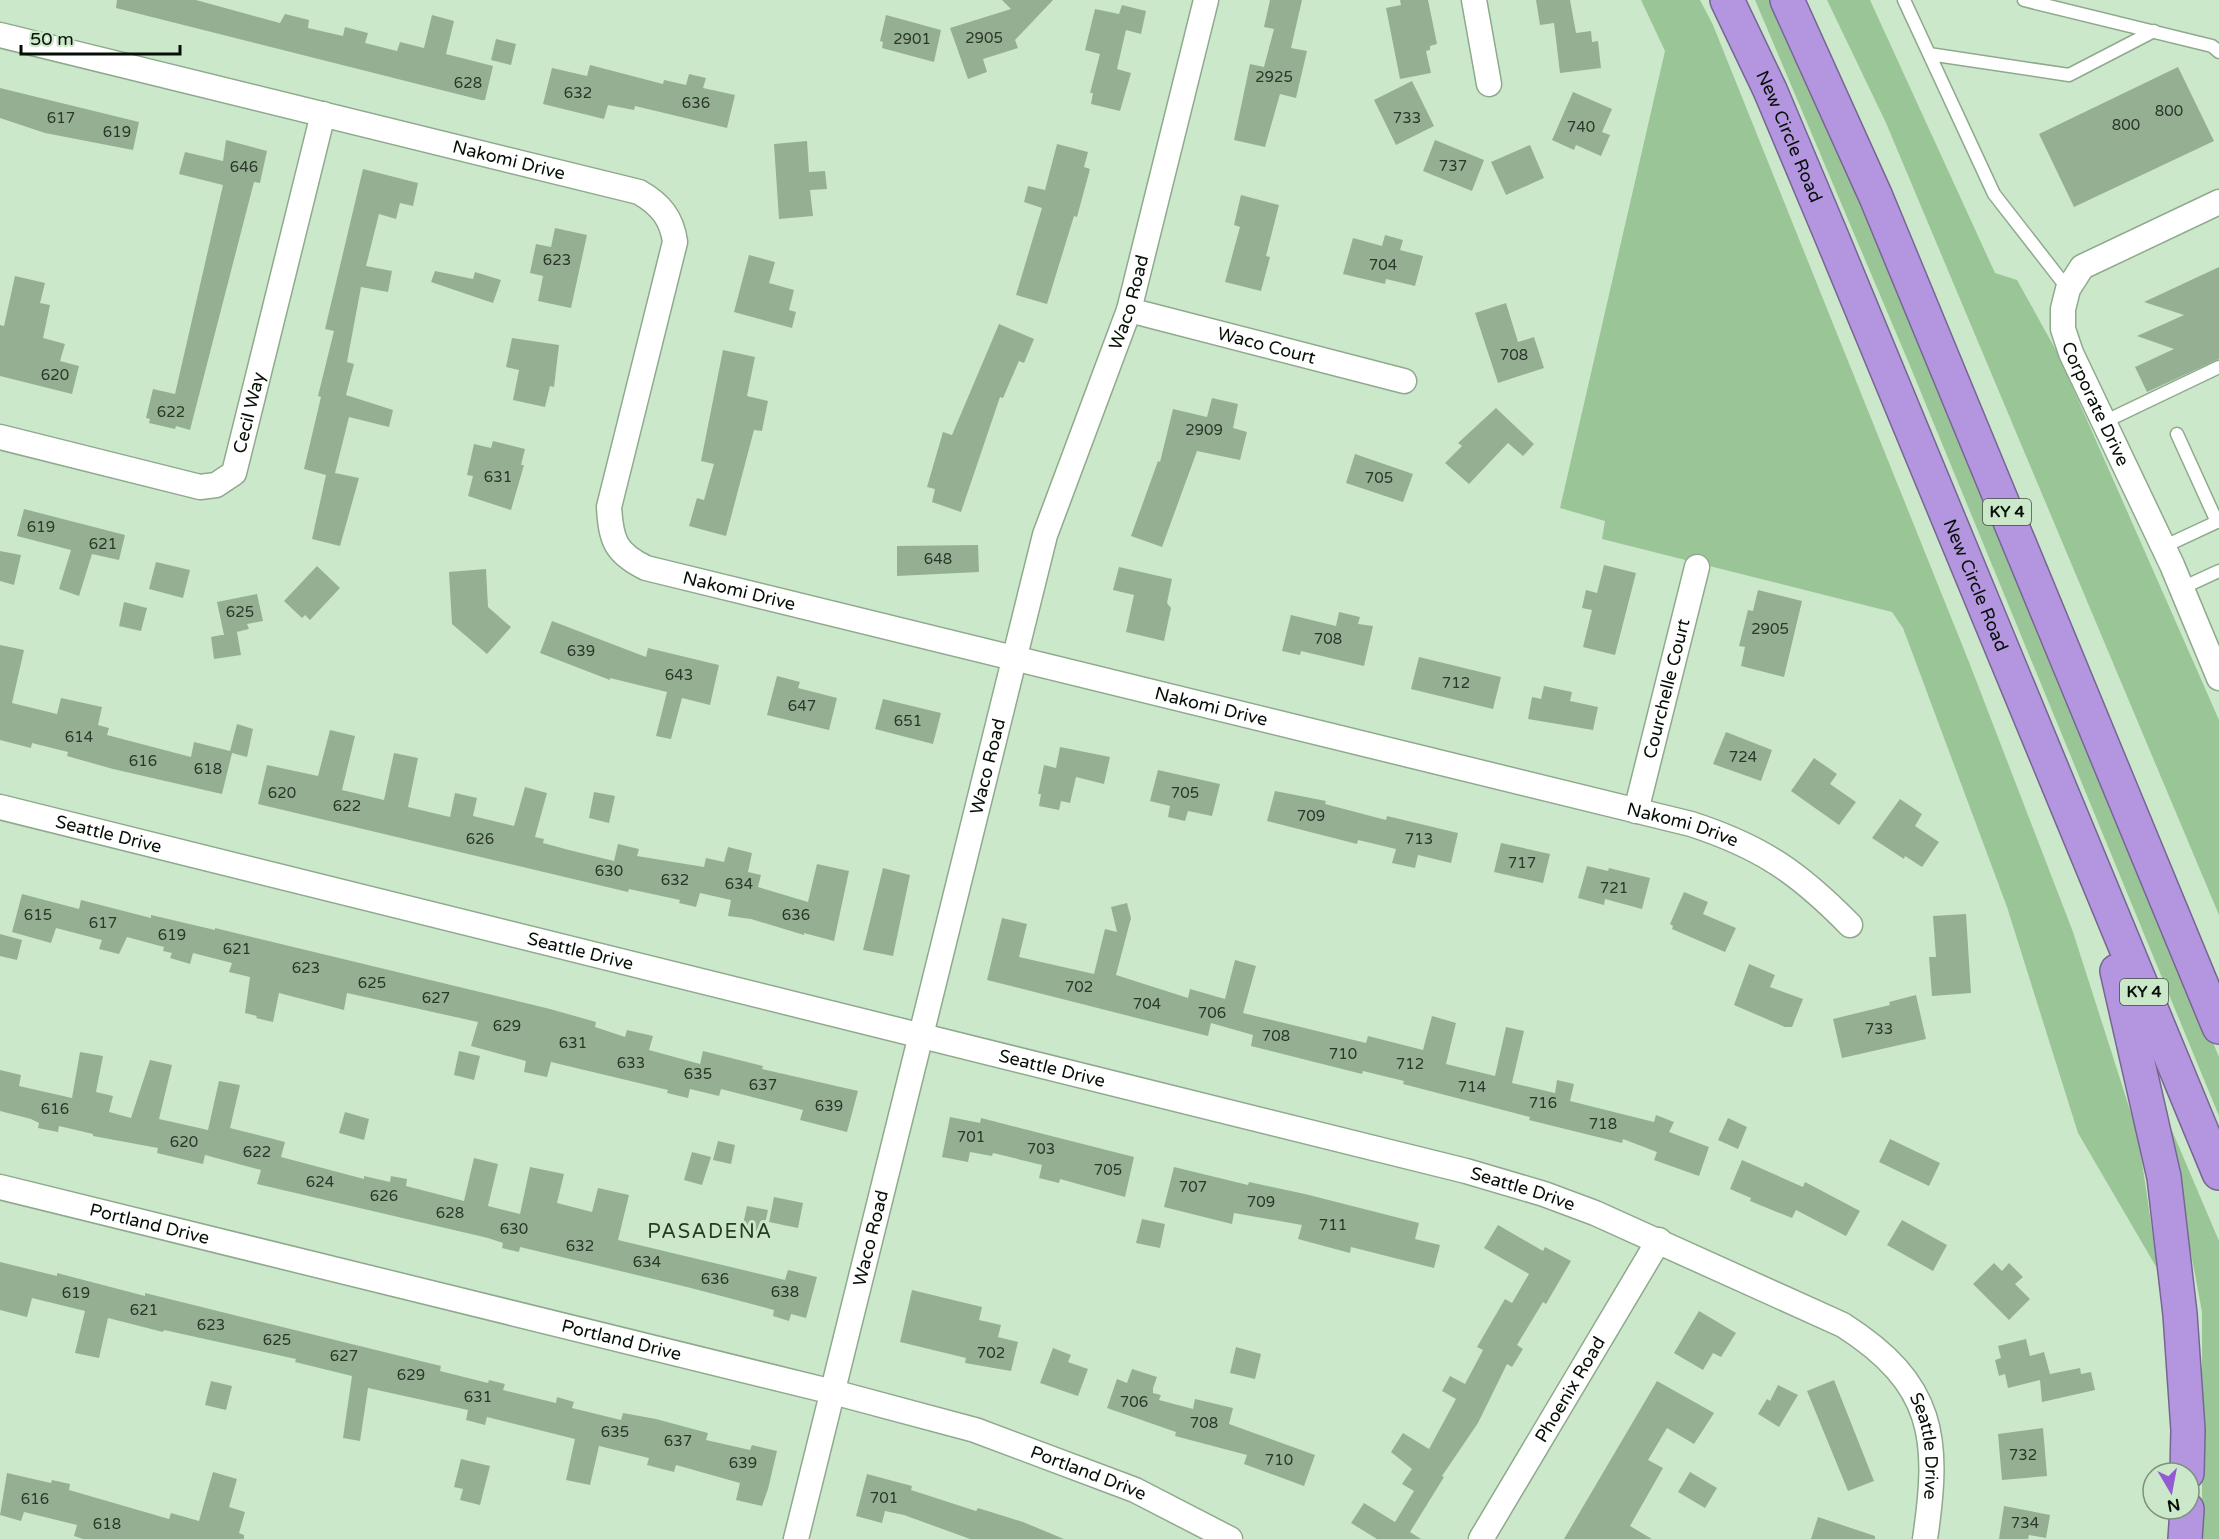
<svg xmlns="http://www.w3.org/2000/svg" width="2219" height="1539" font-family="'Varela Round',sans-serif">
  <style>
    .green { fill: #9ac697 }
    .building { fill: #95af93 }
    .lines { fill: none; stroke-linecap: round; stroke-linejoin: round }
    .service-casing { stroke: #8fa98d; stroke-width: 15 }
    .minor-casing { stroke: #8fa98d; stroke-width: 27 }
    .motorway-casing { stroke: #776693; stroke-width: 36 }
    .service { stroke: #fff; stroke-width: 12 }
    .minor { stroke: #fff; stroke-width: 24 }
    .motorway { stroke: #b495df; stroke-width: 33 }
    .labels { text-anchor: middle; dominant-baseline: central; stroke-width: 6; stroke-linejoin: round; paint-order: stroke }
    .number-label { font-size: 15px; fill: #2a3729 }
    .shield { fill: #cce8ca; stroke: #415041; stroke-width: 1.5 }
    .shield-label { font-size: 16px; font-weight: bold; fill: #060f06 }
    .street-label { font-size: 18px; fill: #060f06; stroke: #cce8ca }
    .neighbourhood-label { font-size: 20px; letter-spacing: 1.5px; fill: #253b23; stroke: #cce8ca }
  </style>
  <rect width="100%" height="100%" fill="#cce8ca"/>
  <path class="green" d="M1641,0H1700L1713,25L1969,662L2073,932L2138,1135L2158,1270L2078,1133L2007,907L1903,628L1892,612L1602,539L1605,521L1560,508L1665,51Z
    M1755,0H1774L1929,354L2219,1057V1116L1908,361Z
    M1827,0H1870L1995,273L2017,280L2057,352L2219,720V915L1886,123Z
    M2165,1114L2219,1241V1539H2202V1312Z"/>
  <path class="building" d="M117,0H196L280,23L285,14L309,20L308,28L343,36L345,27L368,33L365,43L397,51L400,42L424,48L432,15L454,21L446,54L493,66L485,100H481L116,8Z
    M1002,0H1053L1015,40L1018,48L983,59L987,72L968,79L950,28L1011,9Z
    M1270,0H1302L1291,48L1307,51L1296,98L1280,94L1265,147L1234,140L1250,64L1264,67L1274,29L1264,27Z
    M1400,0H1428L1437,44L1430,46V50L1426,51L1431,73L1400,79L1386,8L1401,5Z
    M1536,0H1570L1576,33L1591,31L1592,42L1598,41L1601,68L1560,73L1554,23L1540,25Z
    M1122,5L1146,11L1141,34L1126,30L1117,69L1131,73L1120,111L1091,104L1093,93H1090L1100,54L1085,50L1095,9L1119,14Z
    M886,15L941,30L934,62L882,48L883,42L880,41Z
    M496,39L516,44L511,65L491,60Z
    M590,65L663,84L664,80L686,85L689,74L706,78L703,88L735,95L727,128L635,106L634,110L608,105L604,119L543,104L552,68L587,76Z
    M2178,67L2214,141L2074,207L2039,134Z
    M1412,81L1434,126L1396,145L1374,100Z
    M0,88L139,122L133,150L45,133L0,118Z
    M1573,92L1612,109L1602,132L1610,135L1601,156L1576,145L1574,150L1552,140Z
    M226,140L267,151L260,183L254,182L190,430L176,426L175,429L149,423L150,419L146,418L153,389L175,394L223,185L179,174L185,152L223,161Z
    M1435,140L1484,160L1472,191L1423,171Z
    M807,141L809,172L825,171L827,189L810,190L813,216L779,219L774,144Z
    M1057,144L1088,152L1084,167L1090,169L1077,217L1074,216L1047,304L1016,295L1042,208L1024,202L1028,186L1045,190Z
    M1530,145L1544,178L1506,195L1491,162Z
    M363,169L418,183L413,206L400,203L396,219L379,214L366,266L392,271L388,292L361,287L347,362L354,364L346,395L393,410L389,427L349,417L335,473L359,478L340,546L312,539L326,475L304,469L321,397L318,396L334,331L325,329Z
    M1241,195L1279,205L1266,256L1270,257L1261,291L1225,282L1240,227L1234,225Z
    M555,228L587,235L571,308L538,301L543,276L530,273L536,244L551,247Z
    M1385,235L1403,240L1400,250L1423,256L1415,286L1386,279L1385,284L1343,274L1353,238L1382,246Z
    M749,255L775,262L769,283L794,290L789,310L796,312L792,328L734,312Z
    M2219,267V359L2147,392L2135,367L2174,349L2137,336L2184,315L2144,302Z
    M435,271L473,279L475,272L501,280L493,303L431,282Z
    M15,276L45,283L40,303L50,305L43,338L65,344L60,361L79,366L72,394L0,376V325L4,326Z
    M1506,303L1518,342L1534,337L1544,368L1498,383L1475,313Z
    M999,324L1034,339L1024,363L1019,361L1003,398L1000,397L961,512L932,502L935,489L927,487L943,432L952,435Z
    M512,338L559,345L554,387L550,386L545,407L513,400L519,370L506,367Z
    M723,350L755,357L747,396L768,401L762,431L754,430L726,536L689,526L697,498L704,500L714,464L701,461Z
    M1212,398L1238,404L1233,428L1247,432L1240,460L1197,451L1162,547L1131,536L1158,461L1160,462L1173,409L1207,417Z
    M1496,408L1534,444L1523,456L1508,443L1469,484L1445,463L1462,446L1458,443Z
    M493,441L525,449L521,465H524L511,510L468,496L473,476L467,475L474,444L491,448Z
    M1355,454L1413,474L1403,502L1346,483Z
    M24,509L125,535L119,560L92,554L79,596L59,589L71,550L17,536Z
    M978,545L979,572L897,576V546Z
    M0,551L21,555L14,585L0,581Z
    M156,562L190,570L183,598L149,589Z
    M1604,565L1636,573L1615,655L1583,647L1592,610L1582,608L1586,590L1597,593Z
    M317,566L340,588L310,620L305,615L302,618L284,601Z
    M1119,567L1172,579L1167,603L1171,608L1164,641L1126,632L1134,595L1113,590Z
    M486,569L488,607L511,627L487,654L452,624L449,572Z
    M1758,590L1802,601L1784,677L1741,666L1745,647L1739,646L1748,610L1753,611Z
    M257,594L263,621L247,624L249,629L224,635L217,602Z
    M124,602L147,608L141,631L119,626Z
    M1339,612L1360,617L1358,624L1373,626L1364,666L1301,651L1300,655L1282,651L1291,615L1336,626Z
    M552,621L646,657L648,648L719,665L710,705L682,698L671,739L656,736L667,692L610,678V680L540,653Z
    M237,632L241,655L214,659L211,637Z
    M0,645L24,650L12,703L57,714L61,698L102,707L98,725L109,728L107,735L191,757L194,742L230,751L237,724L253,729L247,757L232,753L222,794L113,769L67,756L68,752L32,743L31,748L0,740Z
    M1419,657L1501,677L1493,709L1411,689Z
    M777,676L800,682L798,688L837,698L829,730L767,715Z
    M1544,686L1572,692L1570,701L1598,707L1593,730L1528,719L1532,697L1541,699Z
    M883,699L941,713L933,744L875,729Z
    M330,730L355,736L342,790L384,800L394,753L418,758L408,807L450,817L455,793L477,798L473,816L514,826L525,787L547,793L535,837L544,839L543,843L569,850L614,861L618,844L639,849L637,856L704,867L706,858L724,862L728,847L752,853L748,872L761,875L758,887L808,902L817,864L849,871L834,941L804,933V935L751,919L728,916L731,900L700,893L696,907L679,903L680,900L629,889L628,892L258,804L267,765L318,776Z
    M1726,732L1772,750L1761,781L1713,764Z
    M1060,747L1110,757L1104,784L1076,777L1070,803L1061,801L1059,810L1039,806L1041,794H1038L1044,765L1056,768Z
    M1814,758L1837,774L1830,784L1856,802L1839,825L1791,791Z
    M1158,770L1220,784L1212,816L1188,811L1185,821L1168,817L1170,806L1150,801Z
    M1275,791L1326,801L1325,804L1386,820L1387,816L1458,833L1451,863L1418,855L1415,868L1392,863L1396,849L1358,840L1357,844L1267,821Z
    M594,792L615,796L609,823L589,818Z
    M1900,799L1922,814L1915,826L1939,842L1922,867L1905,856L1904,859L1872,838Z
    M1501,843L1550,854L1543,883L1494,872Z
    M1587,866L1608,871L1609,868L1650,878L1642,909L1605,899L1604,905L1578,898Z
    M883,868L910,875L893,956L863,950Z
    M1684,892L1708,902L1703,914L1736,928L1725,952L1672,929L1673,926L1670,924Z
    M22,894L79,909L81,900L151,918V915L215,930V928L550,1009L596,1022L595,1027L625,1037L627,1030L653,1036L649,1050L700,1064L703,1051L763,1066L762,1069L858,1091L847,1132L800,1120L803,1110L721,1089L719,1096L690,1089L688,1098L667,1093L668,1090L551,1062L547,1077L524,1072L526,1061L471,1046L478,1022L347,993L344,1010L279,993L273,1022L256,1018L257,1016L245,1013L250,977L229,972L232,963L193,953L190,964L170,958L172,953L163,951L164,947L127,937L119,954L99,949L102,940L56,928L51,943L12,932Z
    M1127,903L1131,918L1116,975L1188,998L1190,989L1225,999L1235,960L1256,966L1243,1013L1366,1043L1368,1036L1423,1050L1432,1016L1456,1023L1446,1064L1495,1076L1506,1027L1524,1031L1512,1083L1555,1093L1557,1080L1574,1084L1570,1101L1654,1122L1656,1115L1674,1122L1669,1132L1709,1147L1699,1176L1654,1160L1657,1152L1623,1139L1622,1143L1529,1120L1530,1117L1403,1084L1404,1081L1363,1071L1362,1074L1251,1046L1253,1035L1211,1023L1208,1036L987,980L1002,918L1027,924L1019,957L1094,974L1105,929L1117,932L1111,907Z
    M1966,914L1971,993L1932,996L1929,957H1936L1933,916Z
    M0,934L22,940L17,960L0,956Z
    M1749,964L1775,975L1770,987L1803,999L1792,1027H1785L1734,1005Z
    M1916,995L1926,1039L1842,1058L1833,1019L1890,1005L1889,1002Z
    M459,1051L480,1056L474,1080L454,1075Z
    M80,1052L103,1056L96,1092L113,1096L109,1112L131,1118L150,1060L172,1065L159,1119L208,1130L219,1081L240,1085L230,1128L285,1142L281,1157L364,1179V1176L390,1182L391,1176L407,1179L406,1186L464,1201L474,1158L498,1164L488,1206L520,1214L530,1167L564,1174L557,1203L592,1212L598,1188L629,1195L618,1240L785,1280L788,1270L817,1277L806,1318L791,1314L789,1321L773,1316L774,1310L687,1287L520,1247L519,1252L502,1248L503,1243L488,1238L257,1184L261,1170L205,1155L203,1164L157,1153L158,1148L93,1136V1134L59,1126L58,1132L38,1128L39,1123L31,1119L0,1111V1070L21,1075L19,1086L72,1098Z
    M345,1112L369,1119L364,1140L339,1133Z
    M950,1117L980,1123L981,1118L1134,1157L1125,1197L1060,1179L1059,1183L1039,1178L1042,1165L993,1153L992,1156L970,1152L968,1162L942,1157Z
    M1728,1118L1747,1127L1738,1149L1718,1140Z
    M1890,1139L1940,1163L1929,1186L1879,1162Z
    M718,1141L735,1145L731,1164L713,1160Z
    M692,1152L711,1157L702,1185L684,1180Z
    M1742,1160L1803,1187L1805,1182L1860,1211L1846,1236L1796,1210L1792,1218L1750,1201L1751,1198L1730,1189Z
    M1174,1167L1248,1185L1249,1182L1305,1194L1419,1223L1415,1239L1440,1245L1434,1268L1351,1247L1350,1253L1298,1239L1302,1225L1234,1213L1232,1224L1164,1207Z
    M774,1197L803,1203L798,1228L769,1222Z
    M747,1206L768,1210L763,1233L742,1229Z
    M1142,1219L1165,1224L1160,1248L1136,1243Z
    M1902,1220L1947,1245L1933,1271L1887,1245Z
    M1498,1225L1543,1251L1545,1247L1571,1261L1546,1304L1543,1302L1517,1345L1523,1349L1512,1367L1507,1364L1478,1423L1442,1476L1444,1477L1410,1532L1421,1539H1377L1351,1523L1364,1503L1395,1522L1414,1491L1402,1484L1412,1469L1391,1452L1403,1433L1429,1449L1456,1399L1442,1391L1450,1376L1465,1384L1483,1350L1477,1347L1505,1299L1512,1303L1529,1274L1484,1248Z
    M0,1262L57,1276V1273L145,1296V1293L441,1366L440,1371L488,1383L489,1380L505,1384L503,1390L556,1403L557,1397L574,1402L572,1408L621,1420L623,1413L656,1419L708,1433L706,1440L750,1450L752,1445L777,1451L768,1489L762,1506L736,1500L740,1483L676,1465L674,1472L647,1465L649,1458L599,1446L590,1485L566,1480L575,1439L487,1417L485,1425L466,1420L468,1410L368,1388L360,1441L343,1438L352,1376L295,1362L296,1359L164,1330L163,1332L108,1318L99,1358L75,1353L85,1311L32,1298L27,1317L0,1310Z
    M1994,1263L2002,1271L2009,1263L2023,1277L2015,1284L2030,1299L2009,1320L1973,1284Z
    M912,1290L982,1307L979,1320L1001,1325L998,1337L1018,1342L1011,1371L965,1363L966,1358L900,1342Z
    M1699,1311L1736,1333L1721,1357L1713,1353L1703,1370L1674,1353Z
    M2026,1339L2030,1356L2044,1352L2050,1374L2080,1368L2081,1374L2091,1372L2095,1390L2042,1402L2040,1380L2008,1388L2005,1374L1999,1376L1995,1360L2001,1358L1998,1346Z
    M1236,1347L1261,1354L1255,1379L1230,1373Z
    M1053,1348L1071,1355L1068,1362L1088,1369L1078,1396L1040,1383Z
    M1132,1369L1157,1377L1153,1388V1393L1161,1395L1159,1400L1193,1409L1195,1399L1233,1408L1229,1424L1315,1455L1304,1486L1244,1464L1247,1455L1175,1436L1176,1432L1107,1408L1117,1379L1127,1383Z
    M1834,1380L1874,1481L1848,1491L1807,1391Z
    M211,1381L232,1386L226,1410L205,1405Z
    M1657,1381L1714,1413L1694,1444L1667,1428L1648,1460L1663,1468L1630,1526L1652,1539H1564Z
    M1778,1385L1798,1395L1779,1427L1758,1414L1767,1399L1770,1401Z
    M2043,1428L2047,1476L2002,1480L1998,1434Z
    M461,1459L490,1466L480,1505L460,1500L463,1489L454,1487Z
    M213,1472L237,1479L229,1507L245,1512L239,1533L244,1535V1539H83L74,1536L77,1525L24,1512L21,1521L0,1515L7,1473L51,1483L52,1480L70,1484L69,1490L169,1519L171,1513L199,1521Z
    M1690,1472L1717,1488L1705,1508L1678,1492Z
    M867,1474L912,1486L911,1490L976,1511L978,1508L1023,1522L1064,1539H970L904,1515L885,1511L882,1523L856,1516Z
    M2004,1506L2050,1515L2046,1538L2029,1535L2028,1539H1999Z
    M1818,1517L1875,1536V1539H1811Z"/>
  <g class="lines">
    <defs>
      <path id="service" d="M1904,0L1994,194L2068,289
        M2024,0L2212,46L2219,52
        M1929,54L2069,75L2154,31
        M2104,422L2219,367
        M2177,434L2217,522
        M2163,547L2219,521
        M2182,588L2219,571"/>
      <g id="minor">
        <path d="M1474,0L1489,84"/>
        <path id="s1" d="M0,35L639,192C660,204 672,218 675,242L609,507C611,540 615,553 646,568L1691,824C1762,847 1799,873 1850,925"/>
        <path id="s2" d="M2219,202L2082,267L2068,289L2063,309V329L2071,353L2172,565L2219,678"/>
        <path id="s3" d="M1129,310L1404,381"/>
        <path id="s4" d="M0,437L200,487L216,485L234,473L323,114"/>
        <path id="s5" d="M0,807L1466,1171L1544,1194L1595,1213L1843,1325C1935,1384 1940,1438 1925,1539"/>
        <path id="s6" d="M1636,811L1697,567"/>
        <path id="s7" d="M0,1187L833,1392L975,1430L1135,1490L1230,1539"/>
        <path id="s8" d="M796,1539L1045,535L1129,310L1206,0"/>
        <path id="s9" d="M1481,1539L1659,1240"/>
      </g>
      <g id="motorway">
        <path id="s10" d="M1727,0L1770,90L1831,235L2219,1173"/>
        <path d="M1787,0L1876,197L2219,1027"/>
        <path d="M2117,971L2164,1177L2180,1314L2188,1430L2187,1473"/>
        <path d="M2185,1539L2187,1509"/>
      </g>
    </defs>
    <use href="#service" class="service-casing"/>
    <use href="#minor" class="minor-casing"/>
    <use href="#motorway" class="motorway-casing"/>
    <use href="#service" class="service"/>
    <use href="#minor" class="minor"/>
    <use href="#motorway" class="motorway"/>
  </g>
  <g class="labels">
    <g class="number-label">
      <text x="984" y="38">2905</text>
      <text x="912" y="39">2901</text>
      <text x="1274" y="77">2925</text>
      <text x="468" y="83">628</text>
      <text x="578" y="93">632</text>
      <text x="696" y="103">636</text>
      <text x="2169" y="111">800</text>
      <text x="61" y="118">617</text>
      <text x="1407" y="118">733</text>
      <text x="2126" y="125">800</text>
      <text x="1581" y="127">740</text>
      <text x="117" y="132">619</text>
      <text x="1453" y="166">737</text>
      <text x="244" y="167">646</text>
      <text x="557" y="260">623</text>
      <text x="1383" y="265">704</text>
      <text x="1514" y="355">708</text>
      <text x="55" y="375">620</text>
      <text x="171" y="412">622</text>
      <text x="1204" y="430">2909</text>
      <text x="498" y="477">631</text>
      <text x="1379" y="478">705</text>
      <text x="41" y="527">619</text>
      <text x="103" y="544">621</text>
      <text x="938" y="559">648</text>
      <text x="240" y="612">625</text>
      <text x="1770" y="629">2905</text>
      <text x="1328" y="639">708</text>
      <text x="581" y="651">639</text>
      <text x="679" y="675">643</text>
      <text x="1456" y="683">712</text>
      <text x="802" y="706">647</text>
      <text x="908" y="721">651</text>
      <text x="79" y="737">614</text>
      <text x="1743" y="757">724</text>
      <text x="143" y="761">616</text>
      <text x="208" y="769">618</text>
      <text x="282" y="793">620</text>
      <text x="1185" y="793">705</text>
      <text x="347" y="806">622</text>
      <text x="1311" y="816">709</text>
      <text x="480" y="839">626</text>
      <text x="1419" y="839">713</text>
      <text x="1522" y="863">717</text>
      <text x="609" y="871">630</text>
      <text x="675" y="880">632</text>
      <text x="739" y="884">634</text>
      <text x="1614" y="888">721</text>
      <text x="38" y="915">615</text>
      <text x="796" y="915">636</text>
      <text x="103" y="923">617</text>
      <text x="172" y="935">619</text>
      <text x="237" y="949">621</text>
      <text x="306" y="968">623</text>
      <text x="372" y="983">625</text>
      <text x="1079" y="987">702</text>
      <text x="436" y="998">627</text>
      <text x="1147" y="1004">704</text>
      <text x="1212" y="1013">706</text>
      <text x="507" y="1026">629</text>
      <text x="1879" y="1029">733</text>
      <text x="1276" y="1036">708</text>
      <text x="573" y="1043">631</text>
      <text x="1343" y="1054">710</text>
      <text x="631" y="1063">633</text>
      <text x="1410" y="1064">712</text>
      <text x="698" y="1074">635</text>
      <text x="763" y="1085">637</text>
      <text x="1472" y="1087">714</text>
      <text x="1543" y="1103">716</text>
      <text x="829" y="1106">639</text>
      <text x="55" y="1109">616</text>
      <text x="1603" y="1124">718</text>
      <text x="971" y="1137">701</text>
      <text x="184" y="1142">620</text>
      <text x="1041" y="1149">703</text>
      <text x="257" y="1152">622</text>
      <text x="1108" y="1170">705</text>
      <text x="320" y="1182">624</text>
      <text x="1193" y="1187">707</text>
      <text x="384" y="1196">626</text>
      <text x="1261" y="1202">709</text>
      <text x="450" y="1213">628</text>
      <text x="1333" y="1225">711</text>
      <text x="514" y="1229">630</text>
      <text x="580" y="1246">632</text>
      <text x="647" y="1262">634</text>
      <text x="715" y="1279">636</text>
      <text x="785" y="1292">638</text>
      <text x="76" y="1293">619</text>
      <text x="144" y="1310">621</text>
      <text x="211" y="1325">623</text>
      <text x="277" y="1340">625</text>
      <text x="991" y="1353">702</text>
      <text x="344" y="1356">627</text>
      <text x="411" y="1375">629</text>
      <text x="478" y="1397">631</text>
      <text x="1134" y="1402">706</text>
      <text x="1204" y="1423">708</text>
      <text x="615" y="1432">635</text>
      <text x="678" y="1441">637</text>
      <text x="2023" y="1455">732</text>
      <text x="1279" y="1460">710</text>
      <text x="743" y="1463">639</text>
      <text x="884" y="1498">701</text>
      <text x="35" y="1499">616</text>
      <text x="2025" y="1523">734</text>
      <text x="107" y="1524">618</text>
    </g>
    <g class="shield">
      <rect x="1983" y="499" width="48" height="26" rx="4.5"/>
      <rect x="2120" y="979" width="48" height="26" rx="4.5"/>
    </g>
    <g class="shield-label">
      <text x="2007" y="512">KY 4</text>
      <text x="2144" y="992">KY 4</text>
    </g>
    <g class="street-label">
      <text stroke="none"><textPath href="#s10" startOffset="150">New Circle Road</textPath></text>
      <text stroke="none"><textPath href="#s1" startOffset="524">Nakomi Drive</textPath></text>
      <text stroke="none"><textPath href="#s8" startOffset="1282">Waco Road</textPath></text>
      <text stroke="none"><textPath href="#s3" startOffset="142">Waco Court</textPath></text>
      <text stroke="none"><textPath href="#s2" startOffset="300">Corporate Drive</textPath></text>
      <text stroke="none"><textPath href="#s4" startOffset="306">Cecil Way</textPath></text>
      <text stroke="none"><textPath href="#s10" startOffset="636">New Circle Road</textPath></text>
      <text stroke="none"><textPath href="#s1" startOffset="1168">Nakomi Drive</textPath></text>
      <text stroke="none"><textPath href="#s6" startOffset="126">Courchelle Court</textPath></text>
      <text stroke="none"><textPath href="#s1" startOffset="1654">Nakomi Drive</textPath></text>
      <text stroke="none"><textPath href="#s8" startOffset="796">Waco Road</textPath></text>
      <text stroke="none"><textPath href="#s1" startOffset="2140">Nakomi Drive</textPath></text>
      <text stroke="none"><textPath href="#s5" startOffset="112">Seattle Drive</textPath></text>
      <text stroke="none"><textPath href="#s5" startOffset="598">Seattle Drive</textPath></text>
      <text stroke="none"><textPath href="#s5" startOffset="1084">Seattle Drive</textPath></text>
      <text stroke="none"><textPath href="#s5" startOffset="1570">Seattle Drive</textPath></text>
      <text stroke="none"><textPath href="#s7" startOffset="154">Portland Drive</textPath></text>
      <text stroke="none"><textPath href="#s8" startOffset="310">Waco Road</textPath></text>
      <text stroke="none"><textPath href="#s7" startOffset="640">Portland Drive</textPath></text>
      <text stroke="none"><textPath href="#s9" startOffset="174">Phoenix Road</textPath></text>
      <text stroke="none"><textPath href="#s5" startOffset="2073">Seattle Drive</textPath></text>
      <text stroke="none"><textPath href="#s7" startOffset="1126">Portland Drive</textPath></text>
    </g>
    <g class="neighbourhood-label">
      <text x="710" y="1232">PASADENA</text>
    </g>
  </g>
  <g transform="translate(2171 1491) rotate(170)"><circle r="28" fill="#cce8ca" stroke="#7d917c" stroke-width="1.5"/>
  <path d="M0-4.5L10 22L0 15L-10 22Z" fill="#935ad2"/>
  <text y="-9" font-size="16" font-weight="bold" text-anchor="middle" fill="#060f06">N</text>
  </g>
  <path d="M21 45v9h159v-9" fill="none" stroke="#060f06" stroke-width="3"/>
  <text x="30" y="45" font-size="18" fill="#060f06" stroke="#cce8ca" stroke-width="4.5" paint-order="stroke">50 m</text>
</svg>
